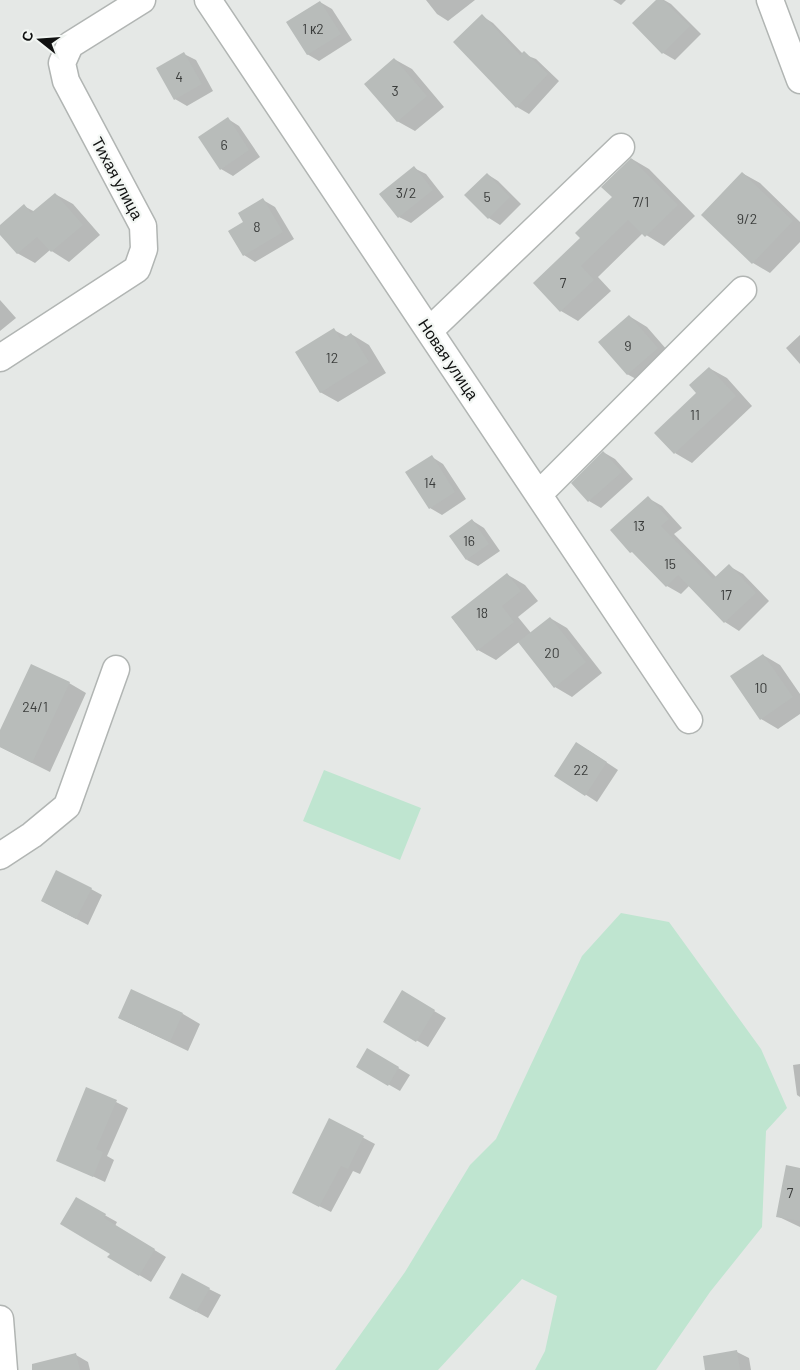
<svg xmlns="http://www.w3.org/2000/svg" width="800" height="1370" font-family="Barlow,sans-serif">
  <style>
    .green { fill: #bfe5d0 }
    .shadow { fill: #0003 }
    .building { fill: #b8bcba }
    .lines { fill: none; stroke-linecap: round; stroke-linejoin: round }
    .minor-casing { stroke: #b1b5b3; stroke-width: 29 }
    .minor { stroke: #fff; stroke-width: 26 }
    .labels { text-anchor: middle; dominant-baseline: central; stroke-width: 4.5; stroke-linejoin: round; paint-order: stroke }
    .number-label { font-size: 14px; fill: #3a3c3b }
    .street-label { font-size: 16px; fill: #101111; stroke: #f2f6f3 }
  </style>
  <rect width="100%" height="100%" fill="#e5e8e6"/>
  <path class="green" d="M324,770L421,808L400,860L303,821Z
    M621,913L669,922L761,1049L787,1108L766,1131L762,1227L710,1292L656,1370H535L545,1351L557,1296L522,1279L438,1370H335L405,1272L470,1165L496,1139L582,956Z"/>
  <path class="shadow" d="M426,0H475L448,21L437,14Z
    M613,0H626L621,5Z
    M657,0H664L671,4L701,34L675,60L663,53L634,23Z
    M320,2L332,9L352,40L319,61L307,54Z
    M482,16L493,23L523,54L536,59L559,81L529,114L517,107L455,42Z
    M184,54L196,60L213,91L187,106L175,99Z
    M394,59L412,69L444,107L415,131L397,121Z
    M228,119L239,126L260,157L233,176L221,169Z
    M632,159L649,169L695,216L664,246L643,233L598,277L611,291L578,321L561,311L534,283L582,238L613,197Z
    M414,168L426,174L444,197L411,223L399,217Z
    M742,173L760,183L800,222V242L770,273L753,263Z
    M487,174L498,181L521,204L500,225L489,218Z
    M55,194L73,204L100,235L69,262L50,250L35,263L17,253L0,233V226L24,206L35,212Z
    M263,200L275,207L294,239L255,262L244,255L245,222Z
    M0,300L16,318L0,331Z
    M629,316L647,327L674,358L645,384L627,374Z
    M334,330L347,337L351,334L369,345L386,373L338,402L320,392Z
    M800,335V364L786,348Z
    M709,368L727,378L752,406L692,463L675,453Z
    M603,452L615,459L633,479L601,508L589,501Z
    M432,457L443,464L466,499L442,515L430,508Z
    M648,498L662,506L682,528L674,534L717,578L729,566L743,574L769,601L739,631L725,622L689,586L681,594L667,586L611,530Z
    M473,521L484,528L500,551L478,566L467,560Z
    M508,575L525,585L538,601L518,617L531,633L550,618L567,628L602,673L572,697L555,687L519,642L496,660L478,650L452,618Z
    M763,655L780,665L800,694V714L778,729L761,719Z
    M69,683L86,693L50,772L0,747V733Z
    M588,750L618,770L597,802L556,775Z
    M91,889L102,895L88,925L42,901Z
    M402,992L446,1018L428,1047L385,1022Z
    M183,1014L200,1024L188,1051L119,1018Z
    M368,1050L410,1075L400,1091L358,1067Z
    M800,1064V1097L797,1095L793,1065Z
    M116,1102L128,1108L107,1156L114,1160L105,1182L58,1160Z
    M330,1120L375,1144L360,1174L353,1171L331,1212L305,1199Z
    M800,1169V1227L777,1216Z
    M76,1199L117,1222L115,1226L166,1257L151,1282L109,1257L111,1253Z
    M209,1289L221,1295L208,1318L182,1304Z
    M737,1352L749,1358L751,1370H706Z
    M76,1355L88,1362L90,1370H45Z"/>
  <path class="building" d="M656,0H663L690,26L662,54L632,23Z
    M320,1L341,34L307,55L286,22Z
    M482,14L520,55L524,51L548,74L516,108L453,42Z
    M184,52L202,84L174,100L156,68Z
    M394,58L427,96L397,122L364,84Z
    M228,117L249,150L220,170L198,137Z
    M631,158L678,205L645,237L628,220L581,266L594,280L560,312L533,283L580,238L575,233L612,197L601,187Z
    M414,166L433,190L398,218L379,194Z
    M742,172L793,221L752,264L701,215Z
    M487,173L510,197L488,219L464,195Z
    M55,193L83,225L51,252L37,237L17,254L0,235V225L24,204L31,213Z
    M263,198L283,232L243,256L228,231L243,222L238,213Z
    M629,315L658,348L627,375L598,342Z
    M334,328L341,340L351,333L369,362L320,393L295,352Z
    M709,367L736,396L674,454L654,433L696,393L689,385Z
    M603,451L622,472L588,502L571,483Z
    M432,455L455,492L429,509L405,472Z
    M648,496L669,519L661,526L713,579L729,564L756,593L724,623L678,575L666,587L632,552L630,553L610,530Z
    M472,519L489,544L466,560L449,536Z
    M507,573L521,591L502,606L514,622L477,651L451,617Z
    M550,617L586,662L554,688L518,642Z
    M763,654L793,697L760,720L730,676Z
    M31,664L70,682L32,763L0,747V730Z
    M576,742L607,762L585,796L554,776Z
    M56,870L92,888L76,919L41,901Z
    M131,989L183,1013L170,1042L118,1018Z
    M402,990L435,1010L416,1042L383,1022Z
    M367,1048L399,1067L388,1086L356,1067Z
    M86,1087L117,1100L96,1149L103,1152L93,1177L56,1161Z
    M329,1118L364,1136L348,1169L341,1166L319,1207L292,1193Z
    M786,1165L800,1168V1221L776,1217Z
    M76,1197L106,1214L104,1218L155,1249L139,1276L107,1257L110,1254L60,1224Z
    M182,1273L210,1288L196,1312L169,1298Z
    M737,1350L740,1370H705L703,1356Z
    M76,1353L80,1370H32V1364Z"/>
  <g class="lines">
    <defs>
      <path id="minor" d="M208,0L689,720
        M770,0L800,80
        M430,330L621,147
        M0,358L137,269L144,249L143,226L66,81L62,63L70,45L142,0
        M539,494L743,290
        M0,856L32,835L67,806L116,669
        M0,1319L4,1370"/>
    </defs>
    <use href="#minor" class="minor-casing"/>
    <use href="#minor" class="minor"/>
  </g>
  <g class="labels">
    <g class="number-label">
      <text x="313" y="28">1 к2</text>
      <text x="179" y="76">4</text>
      <text x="395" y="90">3</text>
      <text x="224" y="144">6</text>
      <text x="406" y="192">3/2</text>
      <text x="487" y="196">5</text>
      <text x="641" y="201">7/1</text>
      <text x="747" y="218">9/2</text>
      <text x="257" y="226">8</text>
      <text x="563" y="282">7</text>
      <text x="628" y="345">9</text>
      <text x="332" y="357">12</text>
      <text x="695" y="414">11</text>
      <text x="430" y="482">14</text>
      <text x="639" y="525">13</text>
      <text x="469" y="540">16</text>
      <text x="670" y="563">15</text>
      <text x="726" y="594">17</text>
      <text x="482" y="612">18</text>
      <text x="552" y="652">20</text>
      <text x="761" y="687">10</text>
      <text x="35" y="706">24/1</text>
      <text x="581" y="769">22</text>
      <text x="790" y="1192">7</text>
    </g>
    <g class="street-label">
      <text transform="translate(118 178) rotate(62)">Тихая улица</text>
      <text transform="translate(449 359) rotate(56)">Новая улица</text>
    </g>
  </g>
  <g transform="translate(40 40) rotate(287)" stroke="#f2f6f3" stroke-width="4" paint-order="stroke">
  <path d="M0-4L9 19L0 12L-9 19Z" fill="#101111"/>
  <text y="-8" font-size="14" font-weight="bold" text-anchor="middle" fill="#101111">С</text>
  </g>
</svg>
